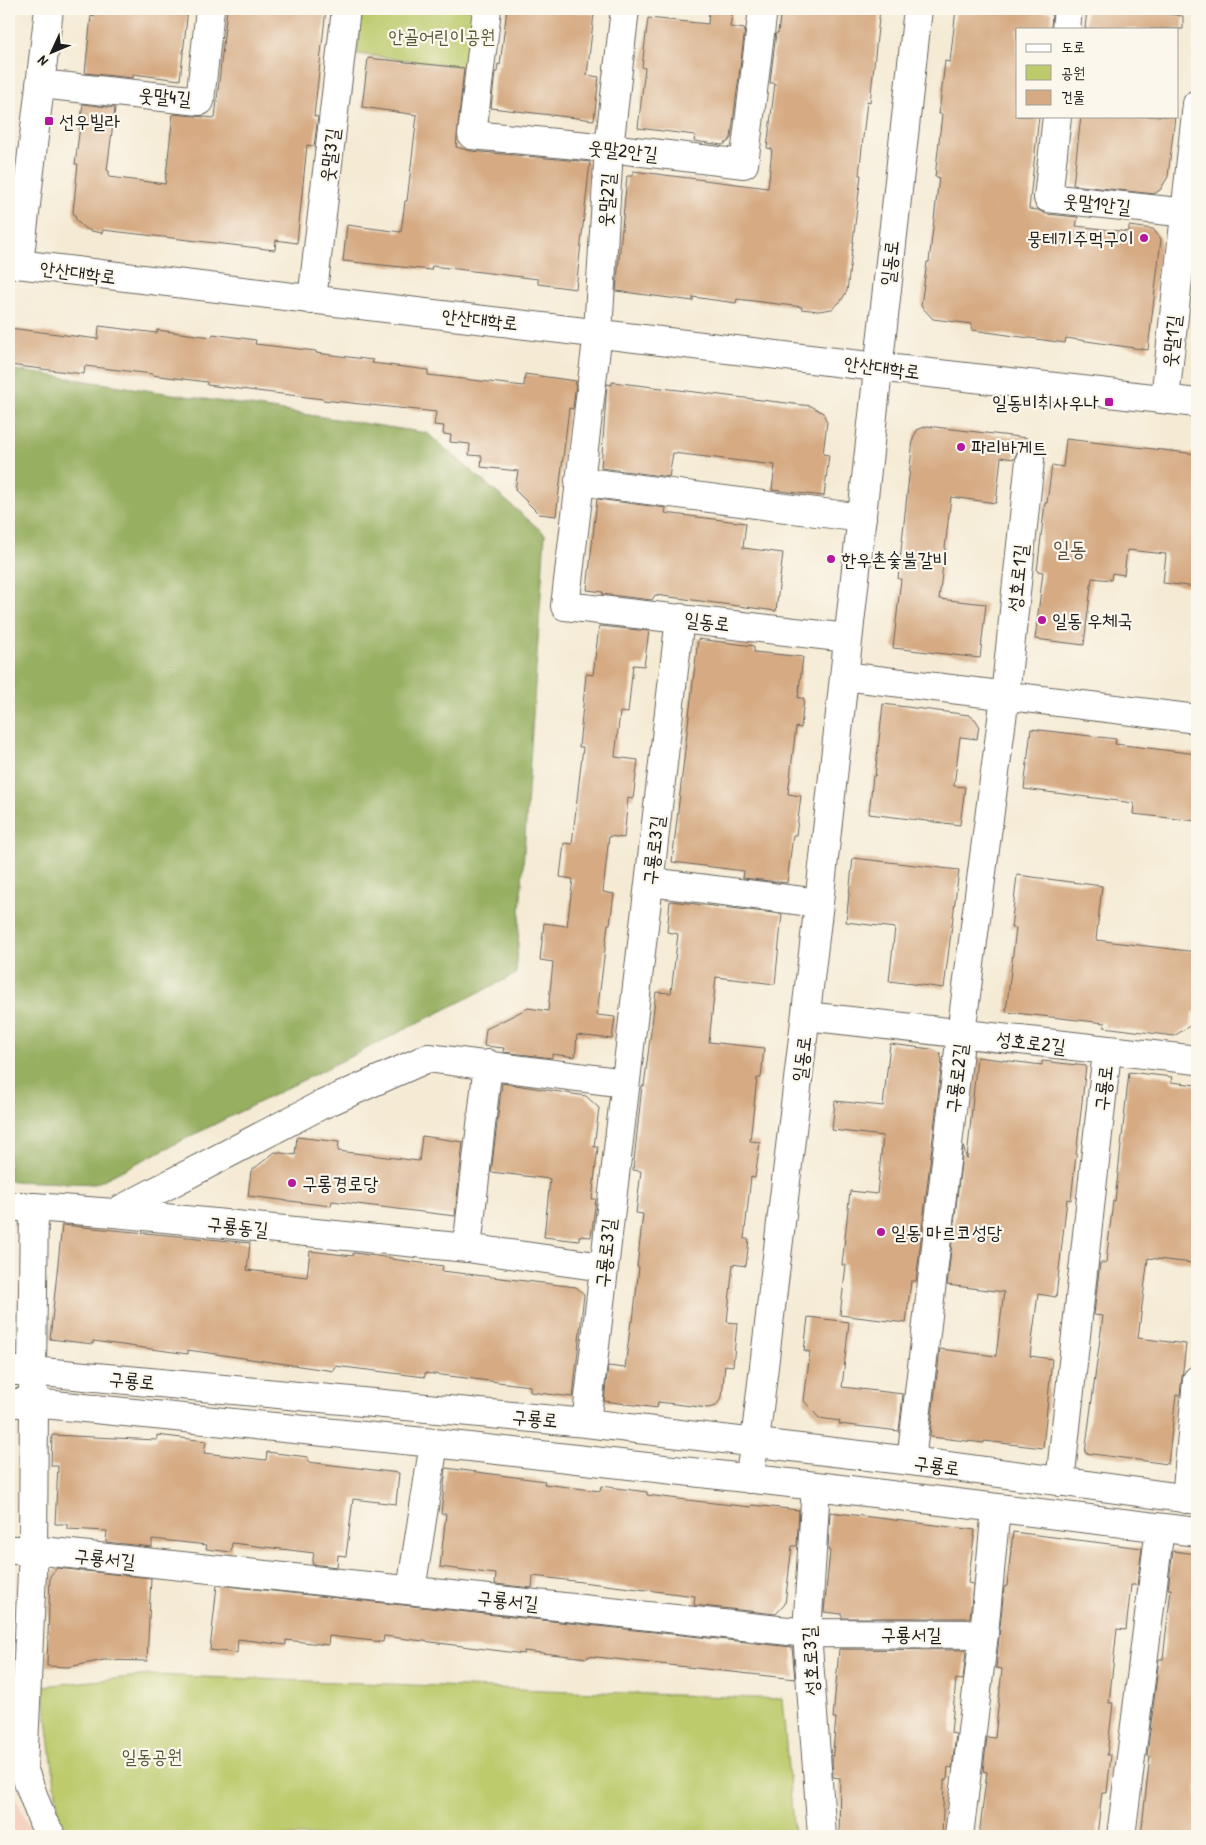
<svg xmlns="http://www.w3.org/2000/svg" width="1206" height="1845" font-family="'Patrick Hand','Poor Story',sans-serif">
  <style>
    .built { fill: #f5d2c2 }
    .green { fill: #bdcb6d; stroke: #6c7444 }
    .forest { fill: #96af60; stroke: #59663e }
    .building { fill: #d6ab84 }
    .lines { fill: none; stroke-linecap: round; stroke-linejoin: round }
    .minor-casing { stroke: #68645d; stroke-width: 30 }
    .minor { stroke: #fff; stroke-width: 28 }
    .poi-dot { fill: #b5179e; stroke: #fbf7ec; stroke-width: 2 }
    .labels { text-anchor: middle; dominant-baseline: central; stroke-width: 4.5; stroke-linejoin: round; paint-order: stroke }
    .park-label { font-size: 19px; fill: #545938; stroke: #fbf7ec }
    .street-label { font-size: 19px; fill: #1c1c1c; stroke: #fbf7ec }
    .poi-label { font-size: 19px; fill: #1c1c1c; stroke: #fbf7ec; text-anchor: start }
    .quarter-label { font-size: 21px; fill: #5d4e40; stroke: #fbf7ec }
  </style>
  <rect width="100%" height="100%" fill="#fbf7ec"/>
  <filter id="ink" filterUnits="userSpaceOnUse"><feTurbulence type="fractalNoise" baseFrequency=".02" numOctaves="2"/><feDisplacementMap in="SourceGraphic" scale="10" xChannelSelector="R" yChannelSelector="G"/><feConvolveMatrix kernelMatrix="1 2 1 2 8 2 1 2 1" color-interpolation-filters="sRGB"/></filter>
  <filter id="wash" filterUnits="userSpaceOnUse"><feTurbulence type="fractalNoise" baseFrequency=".0096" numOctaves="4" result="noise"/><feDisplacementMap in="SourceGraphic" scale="20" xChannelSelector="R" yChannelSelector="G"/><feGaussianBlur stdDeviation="1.12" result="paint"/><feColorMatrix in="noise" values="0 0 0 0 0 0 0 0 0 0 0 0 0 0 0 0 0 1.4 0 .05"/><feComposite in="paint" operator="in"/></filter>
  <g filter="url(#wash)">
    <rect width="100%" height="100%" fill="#f5ebd5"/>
    <path class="built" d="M9,1782L33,1836H9Z"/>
    <path class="green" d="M362,9H479L472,68L357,54Z
      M150,1675L782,1699L794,1836H71L59,1818L43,1686Z"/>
    <path class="forest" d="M9,369L427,433L545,534L516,974L95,1184L9,1181Z"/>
    <g id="blocks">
      <path class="building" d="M95,9H188L180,80L133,74V78L85,73L91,16L94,17Z
        M227,9H326L314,116L318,117L314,146L307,145L297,243L276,240L275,250L103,230L102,233L91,231L84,228L77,221L73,212L78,164H75L83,104L115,108L107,170L109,171V177L165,184L173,114L215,118Z
        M507,9H546L594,14L587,75L599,77L594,120L491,108L495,72H497L498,64L500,65Z
        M709,9H733L730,27L745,29L731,138L728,142L722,145L694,141L695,135L638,128L645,68L642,67L648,18L708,24Z
        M781,9H880L870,102L867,101L859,175H861L847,291L841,301L832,309L819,311L801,309L802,307L737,299L736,303L693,297V301L616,291L627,176H633V171L768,188L772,149L767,148L775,83H770L776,33H778Z
        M956,9H1022L1052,12L1051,29H1017V116H1039L1029,209L1038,210L1046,214L1078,217L1076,226L1129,232V226L1153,229L1161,239L1148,350L1066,338L1065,343L972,330V324L933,319L921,306L927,262H929L939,177H935L942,114H939L945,61L950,62Z
        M1087,9H1135V10L1183,16V29H1085Z
        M368,58L464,68L456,147L471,151L590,162L576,289L538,284V279L432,266L431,270L343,261L347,225L401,232L405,201H407L417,115L362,107Z
        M1081,116H1175L1168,177L1160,190L1154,194L1073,185Z
        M99,326L157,333V330L212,337L213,334L256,340L255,344L316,351V353L373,360L372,363L428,370V375L524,386L525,374L576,381L573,409L569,408L556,516L539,514L515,490L518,471L481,467L482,456L469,455L470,444L450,442L451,435L443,434L444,426L434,425L436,412L323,400V399L207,385V382L152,375V374L85,366L84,374L9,365V328L98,339Z
        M612,382L811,406L823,413L827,422L823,454L829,455L824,496L772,490L775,465L673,453L669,477L601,468L607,384L612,385Z
        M927,426L1027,438L1026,445L1018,450L1014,459L1001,457L996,503L951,497L939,599L986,604L980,658L893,648L901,579H898L913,439L917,430Z
        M1066,439L1197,454V587L1163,583L1166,554L1127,550L1124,575L1112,573L1111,580L1092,578L1084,645L1035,639L1043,572L1037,571L1045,503H1047L1052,465L1063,467Z
        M597,499L666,508L665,513L746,523L743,548L783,553L776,611L655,595L652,600L602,594L603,592L587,590Z
        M599,626L649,631L644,666L633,665L628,713L620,712L615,757L638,760L633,799L628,798L624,838L609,836L603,892L614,894L610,924H608L597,1015L615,1017L612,1039L577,1035L575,1057L552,1054V1058L503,1052L504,1048L484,1046L486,1029L528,1008L548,1011L553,962L540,960L544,923L567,926L573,879L560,877L564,843L572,844L583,747H579L586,674L593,675Z
        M698,639L754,646V652L803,657L798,698H804L801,728L796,727L788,794L801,796L796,835H793L787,883L743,878L744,871L672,862Z
        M883,704L969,715L975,719L979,725L977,739L960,737L954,786L965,787L960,825L869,814L873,776H875Z
        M1031,729L1116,739L1115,744L1197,754V821L1133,814L1134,803L1024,789Z
        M853,858L959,870L944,988L889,981L895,928L846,922Z
        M1017,875L1102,886L1096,940L1197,952V1013L1192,1012L1191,1025L1174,1036L1104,1027L1105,1023L1006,1012L1016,928H1011Z
        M670,901L782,914L775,984L716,977L709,1042L764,1048L761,1078H757L750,1141L760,1142L755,1178L751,1177L744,1239H749L746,1266L733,1264L727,1322L737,1323L733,1366L725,1365L722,1397L716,1406L708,1408L658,1402L657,1408L604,1401L608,1366L625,1368L631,1321H633L639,1267H637L643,1214L636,1213L641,1171L633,1170L642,1086H644L656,992L671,993L678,934L667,932Z
        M890,1044L931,1049L940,1053L942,1061L916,1281H911L906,1323L840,1315L846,1265H842L850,1191L877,1194L883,1136L832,1130L835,1101L883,1106Z
        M977,1057L1042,1065V1061L1086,1066L1071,1200L1067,1199L1056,1297L1038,1294L1030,1356L1052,1359L1043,1448L984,1441V1443L931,1437L930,1435L940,1349L996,1356L1004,1292L947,1285L963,1146L967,1159Z
        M1129,1072L1172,1077L1171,1082L1197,1085V1225L1193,1263L1148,1258L1138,1338L1186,1344L1180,1395H1176L1168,1464L1085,1453L1103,1316L1094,1315L1096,1296L1100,1263H1106L1113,1201H1115Z
        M502,1083L586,1096L599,1108L594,1147H598L592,1199H596L591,1237L579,1236V1241L544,1237L550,1179L491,1172Z
        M422,1136L463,1142L455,1216L332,1201L331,1206L248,1196L251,1171L275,1152L295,1155L297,1137L339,1142L338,1151L419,1161Z
        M62,1225L250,1243L247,1270L307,1277L310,1251L353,1256V1253L392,1258V1259L443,1266L442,1271L576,1287L584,1294L573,1397L530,1392V1386L425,1373V1377L335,1366L334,1371L188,1350V1354L93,1341V1344L50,1339Z
        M808,1317L849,1322L842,1387L903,1394L899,1431L839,1424L840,1421L819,1418L804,1401L810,1352L804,1351Z
        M52,1435L157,1440V1435L206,1441L204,1453L266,1460L267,1452L308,1457V1462L399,1473L396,1504L353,1499L346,1556L338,1555L337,1567L312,1564L314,1553L232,1543L231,1552L206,1549L207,1545L152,1539V1547L106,1542L107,1531L67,1529V1524H55L58,1466H51Z
        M446,1468L545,1481L544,1484L600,1491L601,1486L647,1492V1495L695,1501L751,1507L752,1505L799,1510L797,1546H792L785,1604L776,1614L694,1605L695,1596L533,1576L532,1588L495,1584L496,1574L440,1567L446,1514H441Z
        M830,1512L975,1530L968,1583L973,1584L970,1618H842V1614L824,1612L830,1551L828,1550Z
        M1013,1532L1142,1548L1137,1585H1131L1126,1630L1117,1629L1109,1703H1113L1107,1755H1111L1107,1792H1102L1097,1836H979L987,1772L983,1771L987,1737L995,1738L1002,1669L996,1668L1004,1587L1007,1586Z
        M1173,1551L1197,1554V1836H1141L1150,1756H1147L1159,1659H1163L1171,1589H1168Z
        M57,1568L151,1578L147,1661L104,1660L68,1667L47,1666L50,1576Z
        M217,1585L792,1647L795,1679L588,1656V1658L524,1651V1654L384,1636L383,1642L329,1636L328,1645L286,1640V1645L238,1639L237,1653L210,1650Z
        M839,1649L966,1650L963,1680L956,1679L951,1733L956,1734L952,1768L948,1767L947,1780H944L942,1836H839L840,1778L833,1777L832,1762L836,1718H833Z"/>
    </g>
  </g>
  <g filter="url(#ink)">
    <use href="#blocks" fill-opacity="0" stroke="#68645d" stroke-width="1"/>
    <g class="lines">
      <defs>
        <path id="minor" d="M487,9L472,135L609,148L744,164L763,9
          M625,9L609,148L598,332L565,606L848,638
          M1066,29L1068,9
          M40,84L200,101L210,9
          M1057,116L1048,198L1197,214
          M9,263L877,367L1197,403
          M19,264L49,9
          M312,300L346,9
          M1165,399L1197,104
          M579,481L862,518
          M844,676L1197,719
          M650,882L819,903
          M806,1016L1197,1060
          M9,1207H34L114,1213L467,1248L603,1267
          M34,1207L32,1371L34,1403L33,1550L23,1768L43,1822L52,1836
          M114,1213L319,1106L428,1058L625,1083
          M467,1248L488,1064
          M9,1371H32L586,1423L911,1461L1197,1500
          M9,1403H34L434,1443L816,1486L1197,1532
          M586,1423C615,1154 650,886 680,618
          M911,1461L961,1033L1005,696L1030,460
          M749,1479L755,1442L819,903L918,9
          M1060,1482L1107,1051
          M816,1486L807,1633L822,1836
          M1186,1499L1197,1380
          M9,1550H33L807,1633L984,1634
          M411,1590L434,1443
          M959,1836L984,1634L996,1508
          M1121,1836L1160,1528"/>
      </defs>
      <use href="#minor" class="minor-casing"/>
      <use href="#minor" class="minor"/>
    </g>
  </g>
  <g class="poi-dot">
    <rect x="44" y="116" width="10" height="10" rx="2.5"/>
    <circle cx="1144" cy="238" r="5"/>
    <rect x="1104" y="397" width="10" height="10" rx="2.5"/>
    <circle cx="961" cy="447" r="5"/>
    <circle cx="831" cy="559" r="5"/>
    <circle cx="1042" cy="620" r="5"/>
    <circle cx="292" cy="1183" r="5"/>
    <circle cx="881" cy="1232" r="5"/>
  </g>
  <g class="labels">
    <g class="park-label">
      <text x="442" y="36">안골어린이공원</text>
      <text x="152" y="1756">일동공원</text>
    </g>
    <g class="street-label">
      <text transform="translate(165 96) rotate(5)">웃말4길</text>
      <text transform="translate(623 150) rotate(6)">웃말2안길</text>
      <text transform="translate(329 155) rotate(-83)">웃말3길</text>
      <text transform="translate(606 200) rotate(-86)">웃말2길</text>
      <text transform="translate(1097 203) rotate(6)">웃말1안길</text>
      <text transform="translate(889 263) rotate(-84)">일동로</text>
      <text transform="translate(78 272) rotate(7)">안산대학로</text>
      <text transform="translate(480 319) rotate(6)">안산대학로</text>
      <text transform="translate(1171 341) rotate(-84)">웃말1길</text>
      <text transform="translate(882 367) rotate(7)">안산대학로</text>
      <text transform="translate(1017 578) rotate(-84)">성호로1길</text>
      <text transform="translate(707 621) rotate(7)">일동로</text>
      <text transform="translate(653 850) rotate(-83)">구룡로3길</text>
      <text transform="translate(1031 1042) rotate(7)">성호로2길</text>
      <text transform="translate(801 1059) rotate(-83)">일동로</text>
      <text transform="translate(956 1078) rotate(-83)">구룡로2길</text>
      <text transform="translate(1103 1088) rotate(-84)">구룡로</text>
      <text transform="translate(238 1226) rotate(6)">구룡동길</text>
      <text transform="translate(605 1253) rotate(-84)">구룡로3길</text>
      <text transform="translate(132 1380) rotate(5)">구룡로</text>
      <text transform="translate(535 1418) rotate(5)">구룡로</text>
      <text transform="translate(937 1465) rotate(8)">구룡로</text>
      <text transform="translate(105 1558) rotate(6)">구룡서길</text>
      <text transform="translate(508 1600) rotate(6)">구룡서길</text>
      <text x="911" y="1634">구룡서길</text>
      <text transform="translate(810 1661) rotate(-93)">성호로3길</text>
    </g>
    <g class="poi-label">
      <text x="59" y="121">선우빌라</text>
      <text x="1134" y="238" text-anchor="end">뭉테기주먹구이</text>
      <text x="1099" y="402" text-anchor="end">일동비취사우나</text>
      <text x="971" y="447">파리바게트</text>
      <text x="841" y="559">한우촌숯불갈비</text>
      <text x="1052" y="620">일동 우체국</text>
      <text x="302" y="1183">구롱경로당</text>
      <text x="891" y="1232">일동 마르코성당</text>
    </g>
    <g class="quarter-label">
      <text x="1070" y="548">일동</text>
    </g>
  </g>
  <rect width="1206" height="1845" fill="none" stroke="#fbf7ec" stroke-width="30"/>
  <rect x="1016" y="28" width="162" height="90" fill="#fbf7ec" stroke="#a29f99"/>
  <rect x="1026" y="44" width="25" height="8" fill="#ffffff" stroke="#a29f99"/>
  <text x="1061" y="52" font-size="15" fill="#1c1c1c">도로</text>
  <rect x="1026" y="65" width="25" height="15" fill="#bdcb6d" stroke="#a29f99"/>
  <text x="1061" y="78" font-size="15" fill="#1c1c1c">공원</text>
  <rect x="1026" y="90" width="25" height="15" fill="#d6ab84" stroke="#a29f99"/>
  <text x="1061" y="102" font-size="15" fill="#1c1c1c">건물</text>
  <g transform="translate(52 52) rotate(226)" stroke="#fbf7ec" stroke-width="4" paint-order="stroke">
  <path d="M0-4L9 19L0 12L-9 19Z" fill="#1c1c1c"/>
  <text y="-8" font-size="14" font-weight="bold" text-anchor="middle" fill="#1c1c1c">N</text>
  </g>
</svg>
